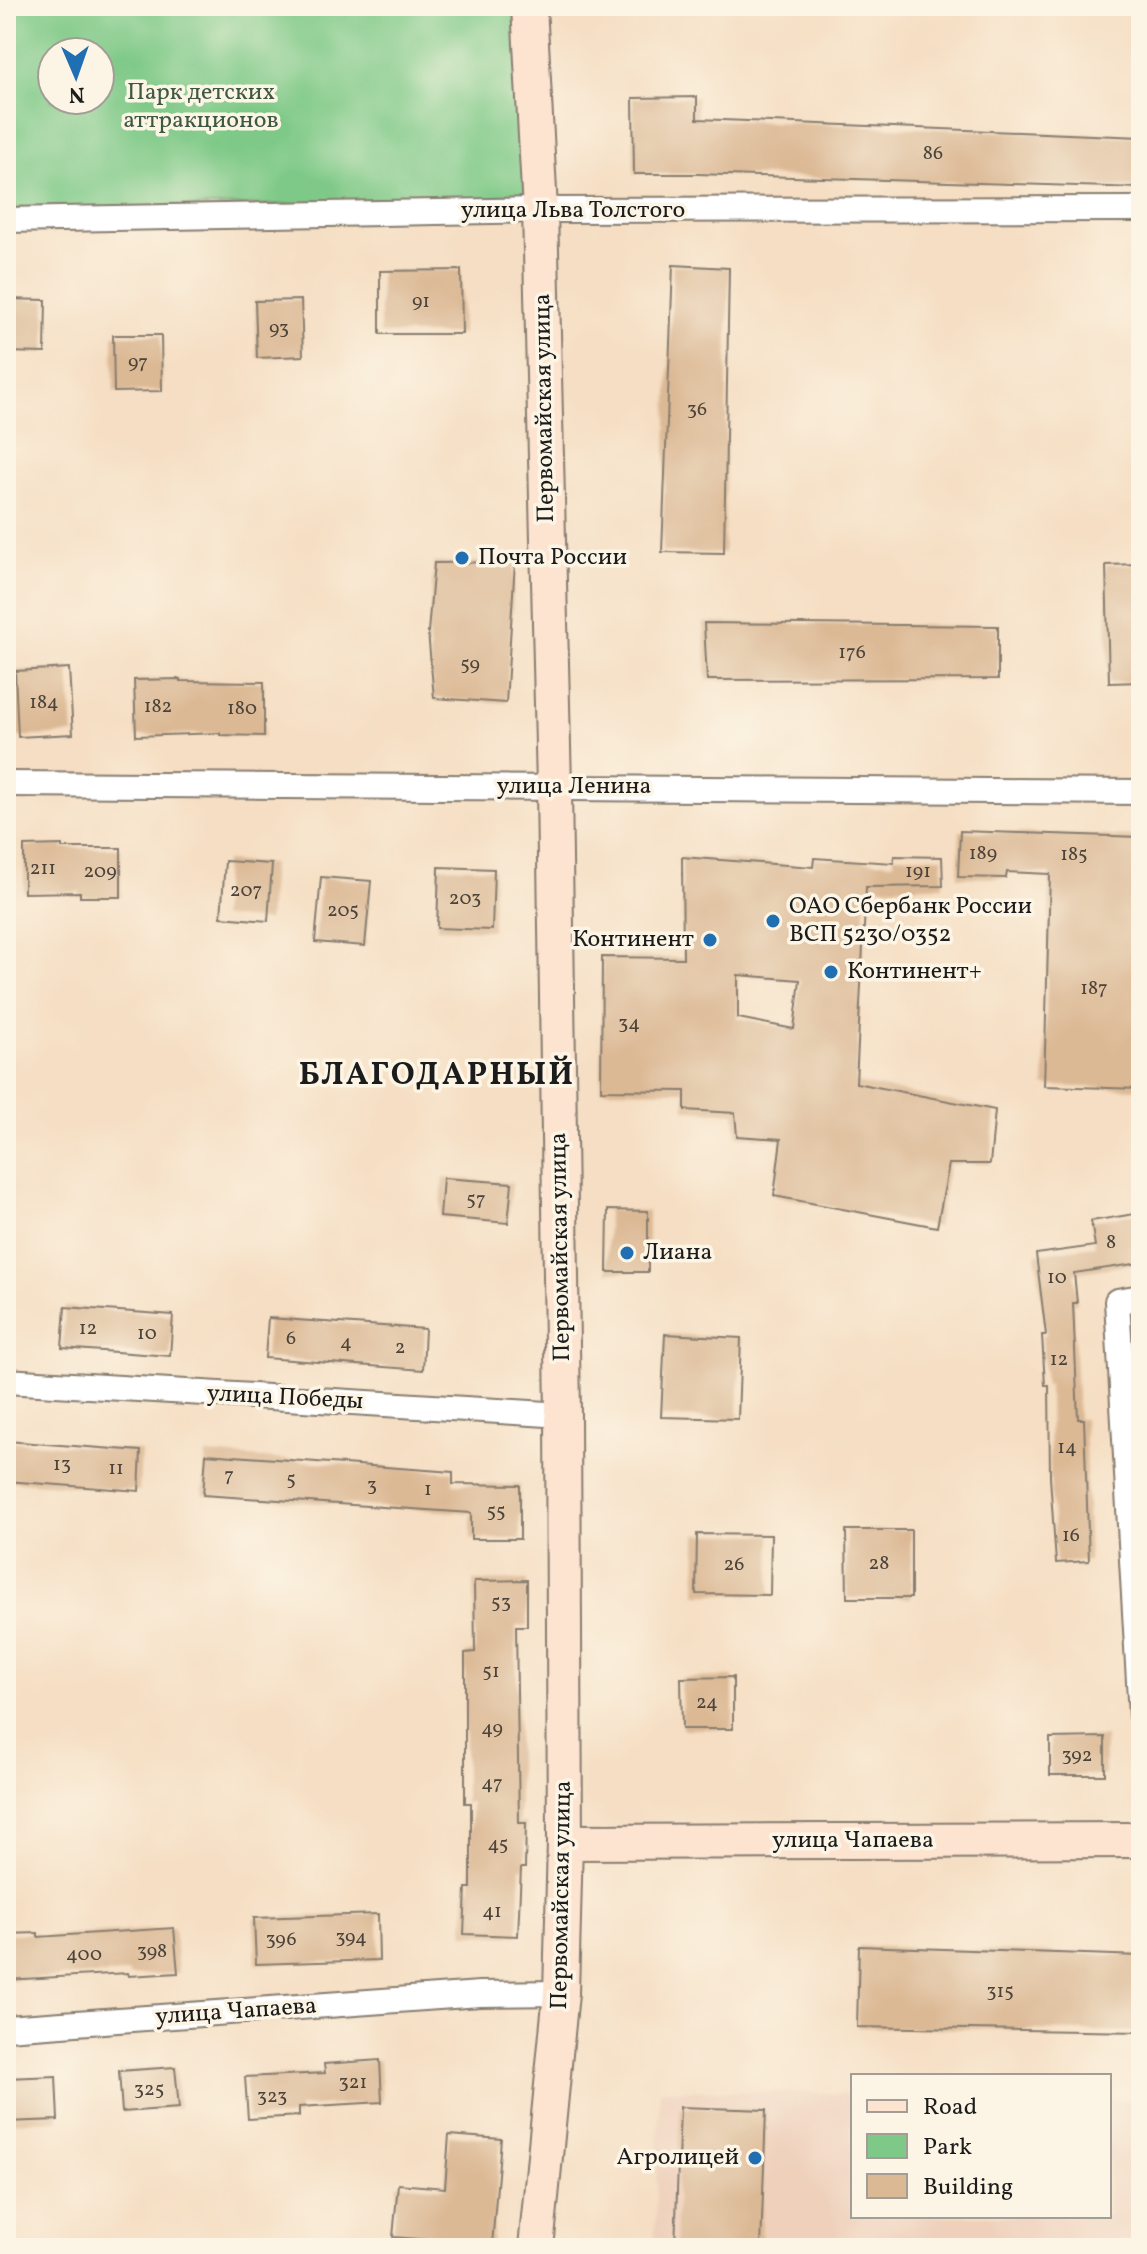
<svg xmlns="http://www.w3.org/2000/svg" width="1147" height="2254" font-family="Vollkorn,serif">
  <style>
    .built { fill: #eed0bb }
    .green { fill: #7ec987; stroke: #4d7252; stroke-width: 2; fill-rule: evenodd }
    .building { fill: #dcb995; fill-rule: evenodd }
    .lines { fill: none; stroke-linecap: round; stroke-linejoin: round }
    .street-casing { stroke: #887d70; stroke-width: 28 }
    .secondary-casing { stroke: #887d70; stroke-width: 38 }
    .street { stroke: #fff; stroke-width: 24 }
    .secondary { stroke: #fde4d1; stroke-width: 34 }
    .poi-dot { fill: #1f6fb2; stroke: #fcf5e5; stroke-width: 3 }
    .labels { text-anchor: middle; dominant-baseline: central; stroke-width: 7; stroke-linejoin: round; paint-order: stroke }
    .number-label { font-size: 20px; fill: #4c433a }
    .park-label { font-size: 24px; fill: #3e5941; stroke: #fcf5e5 }
    .street-label { font-size: 24px; fill: #1c1c1c; stroke: #fcf5e5 }
    .poi-label { font-size: 24px; fill: #1c1c1c; stroke: #fcf5e5; text-anchor: start }
    .district-label { font-size: 32px; font-weight: bold; letter-spacing: 2px; fill: #1c1c1c; stroke: #fcf5e5 }
  </style>
  <rect width="100%" height="100%" fill="#fcf5e5"/>
  <filter id="ink" filterUnits="userSpaceOnUse"><feTurbulence type="fractalNoise" baseFrequency=".0125" numOctaves="2"/><feDisplacementMap in="SourceGraphic" scale="16" xChannelSelector="R" yChannelSelector="G"/><feConvolveMatrix kernelMatrix="1 2 1 2 8 2 1 2 1" color-interpolation-filters="sRGB"/></filter>
  <filter id="wash" filterUnits="userSpaceOnUse"><feTurbulence type="fractalNoise" baseFrequency=".006" numOctaves="4" result="noise"/><feDisplacementMap in="SourceGraphic" scale="32" xChannelSelector="R" yChannelSelector="G"/><feGaussianBlur stdDeviation="1.8" result="paint"/><feColorMatrix in="noise" values="0 0 0 0 0 0 0 0 0 0 0 0 0 0 0 0 0 1.4 0 .05"/><feComposite in="paint" operator="in"/></filter>
  <g filter="url(#wash)">
    <rect width="100%" height="100%" fill="#f5dec3"/>
    <path class="built" d="M660,2090L853,2094V2216H1109V2100L1141,2101V2248H654Z"/>
    <path class="green" d="M6,6H515L530,200L6,211ZM52,52H100V100H52Z"/>
    <g id="blocks">
      <path class="building" d="M697,97V119L1141,137L1140,188L697,174H634L633,98Z
        M673,265L729,268L724,553L662,552Z
        M461,270L462,334H380V271Z
        M6,299L46,300L45,353L6,352Z
        M301,300L303,356L257,358L255,301Z
        M113,335H161L162,391L114,392Z
        M515,562L506,703L434,698L428,632L434,563Z
        M1141,564V682L1109,683L1106,565Z
        M704,623L998,626V679L707,680Z
        M69,668L73,734L18,737L15,671Z
        M180,679V681L264,682V736L220,735V733L136,736L134,680Z
        M960,831L1141,837V1089L1044,1086L1050,874L1007,872L1006,878L958,877Z
        M62,845V848H121V897H80V892L24,893V846Z
        M894,856L942,857L943,886L866,887L856,1083L995,1110L990,1164H949L937,1227L774,1196L781,1139L737,1136L735,1113L685,1110V1091L601,1090L602,957L683,958L682,857L813,867L814,858L894,863ZM738,975L800,980L794,1029L738,1018Z
        M225,861L272,864L268,921L221,917Z
        M439,867L494,869L492,930L437,928Z
        M321,877L371,881L365,946L315,942Z
        M443,1178L512,1183L508,1223L440,1217Z
        M608,1210L648,1211V1272H607Z
        M1141,1213V1263L1074,1273L1077,1303H1073L1078,1419H1084L1089,1561L1056,1563L1050,1477L1049,1385H1045L1042,1335H1046L1036,1254L1095,1246L1091,1221Z
        M65,1307L173,1315L170,1356L62,1348Z
        M268,1318L425,1329L423,1370L265,1358Z
        M665,1334L741,1338L738,1419L661,1417Z
        M6,1441L141,1451L139,1491L6,1481Z
        M206,1454L453,1472V1484L520,1485V1539H471V1513L203,1495Z
        M846,1530H911V1598H847Z
        M697,1534L771,1535L770,1595L696,1594Z
        M527,1580V1626H516L519,1823H526L525,1868H521L518,1936L464,1934L466,1888H471V1803H465V1653L475,1652L474,1581Z
        M733,1677V1729H682L681,1678Z
        M1105,1737V1775H1050V1738Z
        M378,1914L379,1960L256,1964L254,1918Z
        M174,1928L178,1973L129,1976L128,1973L6,1980V1934L38,1933V1937Z
        M859,1946L1141,1956V2032L857,2027Z
        M380,2060L382,2102L299,2107V2116L248,2119L245,2077L325,2073L324,2064Z
        M175,2067L179,2108L122,2112L119,2071Z
        M56,2076L58,2120L6,2122V2078Z
        M680,2107L766,2110L761,2248H675Z
        M449,2135L501,2139L492,2245L393,2237L398,2184L445,2188Z"/>
    </g>
  </g>
  <g filter="url(#ink)">
    <use href="#blocks" fill-opacity="0" stroke="#887d70" stroke-width="2"/>
    <g class="lines">
      <defs>
        <path id="street" d="M6,220L540,210L1141,209
          M6,784L1141,792
          M1141,1297L1117,1301L1141,1716
          M6,1381L563,1415
          M6,2028L480,1994L561,1993"/>
        <path id="secondary" d="M529,6L540,210L554,787L563,1415L565,1842L561,1993L536,2248
          M565,1842L1141,1840"/>
      </defs>
      <use href="#street" class="street-casing"/>
      <use href="#secondary" class="secondary-casing"/>
      <use href="#street" class="street"/>
      <use href="#secondary" class="secondary"/>
    </g>
  </g>
  <g class="poi-dot">
    <circle cx="462" cy="558" r="8"/>
    <circle cx="773" cy="921" r="8"/>
    <circle cx="710" cy="940" r="8"/>
    <circle cx="831" cy="972" r="8"/>
    <circle cx="627" cy="1253" r="8"/>
    <circle cx="755" cy="2158" r="8"/>
  </g>
  <g class="labels">
    <g class="number-label">
      <text x="933" y="154">86</text>
      <text x="421" y="302">91</text>
      <text x="279" y="329">93</text>
      <text x="138" y="363">97</text>
      <text x="697" y="410">36</text>
      <text x="852" y="653">176</text>
      <text x="470" y="665">59</text>
      <text x="44" y="703">184</text>
      <text x="158" y="707">182</text>
      <text x="242" y="709">180</text>
      <text x="983" y="854">189</text>
      <text x="1074" y="855">185</text>
      <text x="43" y="869">211</text>
      <text x="100" y="872">209</text>
      <text x="918" y="872">191</text>
      <text x="246" y="891">207</text>
      <text x="465" y="899">203</text>
      <text x="343" y="911">205</text>
      <text x="1094" y="989">187</text>
      <text x="629" y="1024">34</text>
      <text x="476" y="1200">57</text>
      <text x="1111" y="1243">8</text>
      <text x="1057" y="1278">10</text>
      <text x="88" y="1329">12</text>
      <text x="147" y="1334">10</text>
      <text x="291" y="1339">6</text>
      <text x="346" y="1343">4</text>
      <text x="400" y="1348">2</text>
      <text x="1059" y="1360">12</text>
      <text x="1067" y="1448">14</text>
      <text x="62" y="1465">13</text>
      <text x="116" y="1469">11</text>
      <text x="229" y="1476">7</text>
      <text x="291" y="1480">5</text>
      <text x="372" y="1486">3</text>
      <text x="428" y="1490">1</text>
      <text x="496" y="1512">55</text>
      <text x="1071" y="1536">16</text>
      <text x="879" y="1564">28</text>
      <text x="734" y="1565">26</text>
      <text x="501" y="1603">53</text>
      <text x="491" y="1672">51</text>
      <text x="707" y="1703">24</text>
      <text x="492" y="1729">49</text>
      <text x="1077" y="1756">392</text>
      <text x="492" y="1784">47</text>
      <text x="498" y="1845">45</text>
      <text x="492" y="1912">41</text>
      <text x="351" y="1938">394</text>
      <text x="281" y="1940">396</text>
      <text x="152" y="1952">398</text>
      <text x="84" y="1955">400</text>
      <text x="1000" y="1992">315</text>
      <text x="353" y="2083">321</text>
      <text x="149" y="2090">325</text>
      <text x="272" y="2097">323</text>
    </g>
    <g class="park-label">
      <text x="201" y="93">Парк детских<tspan x="201" dy="28">аттракционов</tspan></text>
    </g>
    <g class="street-label">
      <text x="573" y="211">улица Льва Толстого</text>
      <text transform="translate(545 408) rotate(-91)">Первомайская улица</text>
      <text x="574" y="787">улица Ленина</text>
      <text transform="translate(561 1247) rotate(-91)">Первомайская улица</text>
      <text transform="translate(285 1398) rotate(3)">улица Победы</text>
      <text x="853" y="1841">улица Чапаева</text>
      <text transform="translate(562 1895) rotate(-89)">Первомайская улица</text>
      <text transform="translate(236 2012) rotate(-4)">улица Чапаева</text>
    </g>
    <g class="poi-label">
      <text x="478" y="558">Почта России</text>
      <text x="789" y="907">ОАО Сбербанк России<tspan x="789" dy="28">ВСП 5230/0352</tspan></text>
      <text x="694" y="940" text-anchor="end">Континент</text>
      <text x="847" y="972">Континент+</text>
      <text x="643" y="1253">Лиана</text>
      <text x="739" y="2158" text-anchor="end">Агролицей</text>
    </g>
    <g class="district-label">
      <text x="437" y="1076">БЛАГОДАРНЫЙ</text>
    </g>
  </g>
  <rect width="1147" height="2254" fill="none" stroke="#fcf5e5" stroke-width="32"/>
  <rect x="851" y="2074" width="260" height="144" fill="#fcf5e5" stroke="#a29e95" stroke-width="2"/>
  <rect x="867" y="2100" width="40" height="12" fill="#fde4d1" stroke="#a29e95" stroke-width="2"/>
  <text x="923" y="2114" font-size="24" fill="#1c1c1c">Road</text>
  <rect x="867" y="2134" width="40" height="24" fill="#7ec987" stroke="#a29e95" stroke-width="2"/>
  <text x="923" y="2154" font-size="24" fill="#1c1c1c">Park</text>
  <rect x="867" y="2174" width="40" height="24" fill="#dcb995" stroke="#a29e95" stroke-width="2"/>
  <text x="923" y="2194" font-size="24" fill="#1c1c1c">Building</text>
  <g transform="translate(76 76) rotate(178)"><circle r="38" fill="#fcf5e5" stroke="#a29e95" stroke-width="2"/>
  <path d="M0-6L14 30L0 20L-14 30Z" fill="#1f6fb2"/>
  <text y="-12" font-size="22" font-weight="bold" text-anchor="middle" fill="#1c1c1c">N</text>
  </g>
</svg>
